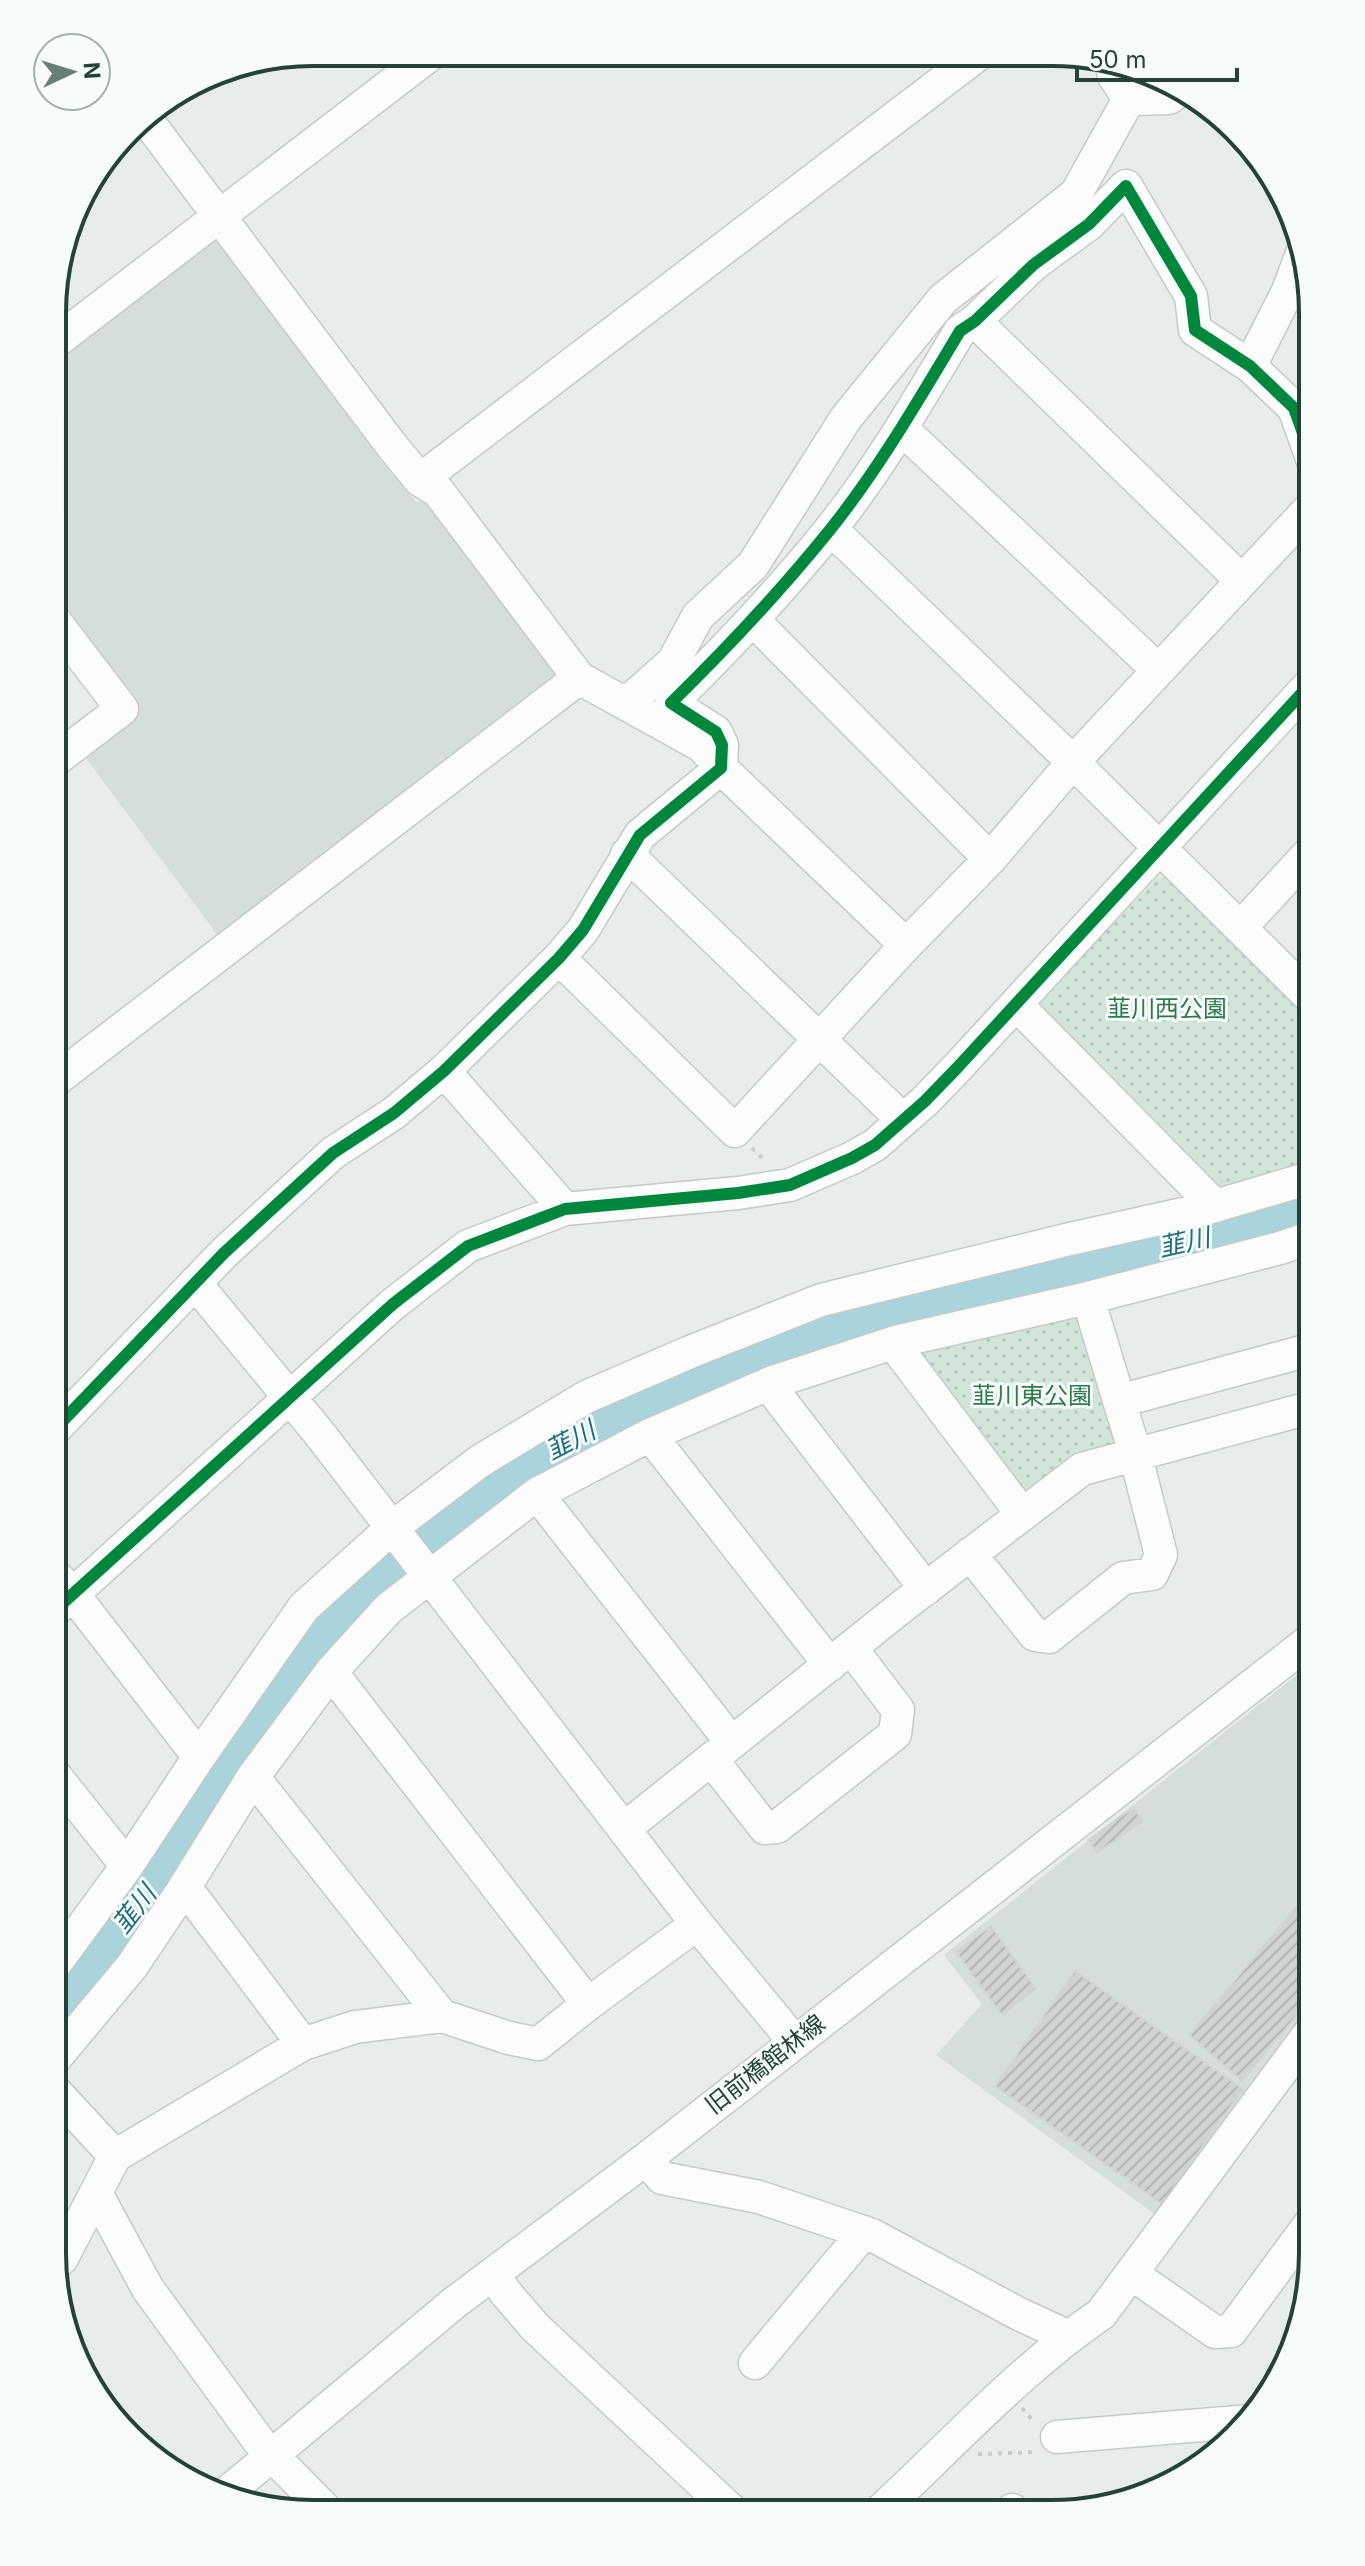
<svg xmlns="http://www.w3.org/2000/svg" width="1365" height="2566" font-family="Inter,'Noto Sans JP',sans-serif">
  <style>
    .built { fill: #d6dedb }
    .park { fill: url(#park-dots) }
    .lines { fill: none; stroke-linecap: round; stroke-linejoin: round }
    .river { stroke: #a9d4db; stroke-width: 38 }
    .building { fill: url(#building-hatch); stroke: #d1d6d4; stroke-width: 2 }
    .minor-casing { stroke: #c5cac8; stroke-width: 35 }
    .path { stroke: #c3ccca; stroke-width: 4; stroke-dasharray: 4 6; stroke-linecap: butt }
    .minor { stroke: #fcfcfc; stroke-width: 32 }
    .cycleway-casing { stroke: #f7fbf9; stroke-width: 17 }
    .cycleway { stroke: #00873e; stroke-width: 12 }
    .labels { text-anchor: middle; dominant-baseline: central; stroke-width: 6; stroke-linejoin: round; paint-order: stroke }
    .park-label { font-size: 24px; fill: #2d7a4b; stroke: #f7fbf9 }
    .street-label { font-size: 24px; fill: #24423a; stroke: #f7fbf9 }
    .water-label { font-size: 26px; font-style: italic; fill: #1c6f80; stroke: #f7fbf9 }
    .rim { fill: none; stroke: #24423a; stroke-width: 4 }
  </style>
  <defs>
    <pattern id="park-dots" width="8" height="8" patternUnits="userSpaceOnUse" patternTransform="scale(2)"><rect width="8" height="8" fill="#d1e6d8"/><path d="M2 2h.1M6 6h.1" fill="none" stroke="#b3c6ba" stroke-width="1.8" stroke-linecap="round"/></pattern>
    <pattern id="building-hatch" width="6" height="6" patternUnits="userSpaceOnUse" patternTransform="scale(2)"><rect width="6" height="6" fill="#cfd4d2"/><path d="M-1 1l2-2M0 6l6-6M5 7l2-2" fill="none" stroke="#b2b7b5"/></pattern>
  </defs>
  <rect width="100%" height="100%" fill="#e8edeb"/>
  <path class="built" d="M211,233L381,461L417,503L427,496L564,673L222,941L82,753L133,713L54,606V353Z
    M1313,1662L1312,2012L1160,2218L936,2055L982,2004L944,1955Z"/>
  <path class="park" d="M1171,876L1313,1017V1162L1221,1191L1040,1018L1039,1002L1157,878Z
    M1073,1311L1085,1318L1120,1444L1032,1498L1018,1496L913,1358L920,1346Z"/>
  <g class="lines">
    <path class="river" d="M52,2015C92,1969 129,1922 163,1872C217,1792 264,1706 329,1634C354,1606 381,1582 408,1558C451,1520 495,1481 545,1452C682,1371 839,1325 993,1288C1100,1262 1209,1241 1313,1206"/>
  </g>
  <path class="building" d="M1133,1808L1143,1821L1097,1853L1088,1840Z
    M1313,1887L1312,1997L1242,2081L1189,2035Z
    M991,1926L1036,1989L1002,2015L956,1952Z
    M1075,1971L1243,2089L1162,2204L995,2086Z"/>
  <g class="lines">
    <defs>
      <path id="minor" d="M1111,61L1114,76L1129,99
        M1129,99L1169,98L1176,93
        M143,115L392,446L420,480L438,491L579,678L702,746L721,768L906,945
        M975,321L1242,581
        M54,343L432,53
        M1250,366L1288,291L1303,251
        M902,429L1158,670
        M420,480L976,56
        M831,529L1073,762L1313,1000
        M754,621L990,859
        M627,703L673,662L698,616L753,565L846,418L943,299L1076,194L1129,99
        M54,761L122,709L54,620
        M627,854L903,1120
        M1241,927L1313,849
        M559,958L735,1131L906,945L990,859L1073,762L1313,505
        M1016,1004L1215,1206
        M444,1071L565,1209
        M53,1082L579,678
        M195,1283L319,1433L697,1924L794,2041
        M893,1343L1022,1514
        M768,1384L926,1589
        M1119,1401L1313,1349
        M53,1431L224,1253L333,1153L394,1113L444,1071L559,958L583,930L640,835L721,768L722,745L716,732L671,703C727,648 779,593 829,531C879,469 919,399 960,331L975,321L1033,265L1089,224L1126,186L1191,296L1195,330L1250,366L1294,408L1313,461
        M650,1435L830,1665
        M537,1494L732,1743
        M970,1554L1035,1635L1049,1637L1123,1578L1152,1574L1161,1555L1135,1453L1088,1298
        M53,1573L73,1594L199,1757
        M53,1612L393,1304L468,1246L565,1209L738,1193L790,1185L852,1158L875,1145L925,1101L957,1068L1313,681
        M331,1672L588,2004
        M711,1759L765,1828L777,1827L895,1734L898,1710L851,1648
        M53,1773L127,1866
        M253,1777L442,2016
        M625,1828L904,1605L1082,1469L1313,1407
        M185,1887L303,2044
        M52,1968L127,1866L199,1757L304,1607L393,1527L480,1461L586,1397L690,1352L821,1300L1070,1239L1205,1209L1313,1177
        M52,2062L132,1966L181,1893L253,1777L331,1672L388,1609L537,1494L650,1435L773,1382L899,1341L1088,1298L1280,1248L1313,1237
        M52,2088L115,2156
        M646,2159L662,2178L759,2197L872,2235L1019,2314L1069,2337
        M96,2193L148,2289L261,2444L328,2512
        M54,2266L62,2258L115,2156L303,2044L355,2027L442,2016L509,2038L538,2044L588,2004L697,1924
        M494,2274L505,2292L535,2327L734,2513
        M1132,2274L1215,2332L1231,2331L1312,2221
        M755,2363L864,2232
        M1057,2437L1250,2421
        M222,2497L454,2303L646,2159L1313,1638
        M878,2513C951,2446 1019,2370 1101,2314L1312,2030
        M1012,2514V2510"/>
    </defs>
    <use href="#minor" class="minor-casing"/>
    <path class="path" d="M752,1148L765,1161
      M1022,2408L1035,2423
      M978,2454L1037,2452"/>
    <use href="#minor" class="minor"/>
    <defs>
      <path id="cycleway" d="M53,1431L224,1253L333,1153L394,1113L444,1071L559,958L583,930L640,835L721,768L722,745L716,732L671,703C727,648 779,593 829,531C879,469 919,399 960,331L975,321L1033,265L1089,224L1126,186L1191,296L1195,330L1250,366L1294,408L1313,461
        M53,1612L393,1304L468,1246L565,1209L738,1193L790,1185L852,1158L875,1145L925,1101L957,1068L1313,681"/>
    </defs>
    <use href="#cycleway" class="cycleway-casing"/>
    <use href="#cycleway" class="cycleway"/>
  </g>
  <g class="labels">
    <g class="park-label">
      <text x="1167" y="1008">韮川西公園</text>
      <text x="1032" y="1395">韮川東公園</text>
    </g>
    <g class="street-label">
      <text transform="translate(765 2064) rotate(-38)">旧前橋館林線</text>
    </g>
    <g class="water-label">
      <text transform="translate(1184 1242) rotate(-13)">韮川</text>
      <text transform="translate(570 1440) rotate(-28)">韮川</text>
      <text transform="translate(134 1909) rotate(-52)">韮川</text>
    </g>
  </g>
  <path d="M0 0H1365V2566H0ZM313 66H1052A247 247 0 0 1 1299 313V2253A247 247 0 0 1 1052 2500H313A247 247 0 0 1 66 2253V313A247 247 0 0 1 313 66Z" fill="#f7fbf9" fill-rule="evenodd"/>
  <path class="rim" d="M313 66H1052A247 247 0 0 1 1299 313V2253A247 247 0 0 1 1052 2500H313A247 247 0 0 1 66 2253V313A247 247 0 0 1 313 66Z"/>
  <g transform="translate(72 72) rotate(86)"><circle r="38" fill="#f7fbf9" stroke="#a3b1ad" stroke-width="2"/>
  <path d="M0-6L14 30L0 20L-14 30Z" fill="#697e78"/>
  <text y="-12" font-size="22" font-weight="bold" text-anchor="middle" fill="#24423a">N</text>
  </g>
  <path d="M1077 68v12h160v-12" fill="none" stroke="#24423a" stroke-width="4"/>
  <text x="1089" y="68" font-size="24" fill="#24423a" stroke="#f7fbf9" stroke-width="6" paint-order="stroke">50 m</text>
</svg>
